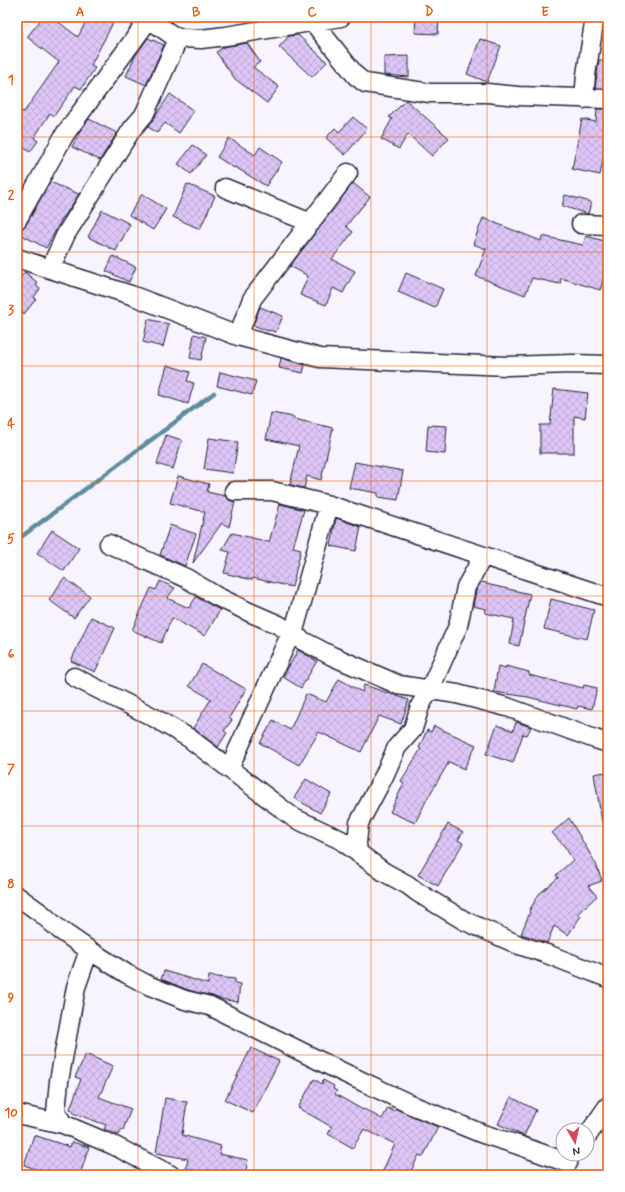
<svg xmlns="http://www.w3.org/2000/svg" width="625" height="1192" font-family="Mynerve,sans-serif">
  <style>
    .lines { fill: none; stroke-linecap: round; stroke-linejoin: round }
    .stream { stroke: #5c8d9b; stroke-width: 4.5 }
    .building { fill: url(#building-cross-hatch); stroke: #22223b }
    .minor-casing { stroke: #22223b; stroke-width: 21 }
    .minor { stroke: #fff; stroke-width: 18 }
    .grid { fill: none; stroke: #e8590c; stroke-width: 1; stroke-opacity: 0.55 }
    .neatline { fill: none; stroke: #e8590c; stroke-width: 1.5 }
    .grid-label { font-size: 13px; text-anchor: middle; font-weight: bold; fill: #e8590c }
  </style>
  <defs>
    <pattern id="building-cross-hatch" width="8" height="8" patternUnits="userSpaceOnUse"><rect width="8" height="8" fill="#ddc6f6"/><path d="M0 0l8 8M0 8l8-8" fill="none" stroke="#bdaad4"/></pattern>
  </defs>
  <rect width="100%" height="100%" fill="#f8f4fd"/>
  <filter id="ink" filterUnits="userSpaceOnUse"><feTurbulence type="fractalNoise" baseFrequency=".025" numOctaves="2"/><feDisplacementMap in="SourceGraphic" scale="8" xChannelSelector="R" yChannelSelector="G"/><feConvolveMatrix kernelMatrix="1 2 1 2 8 2 1 2 1" color-interpolation-filters="sRGB"/></filter>
  <g filter="url(#ink)">
    <g class="lines">
      <path class="stream" d="M17,540L214,393"/>
    </g>
    <path class="building" d="M43,17H52L78,37L88,17H116L91,65L95,68L81,89L75,86L54,116L50,113L34,138L38,141L30,152L17,143V117L21,111L24,112L59,62L27,37Z
      M416,17H439L438,34L415,33Z
      M298,35L327,62L312,77L279,47L289,36Z
      M148,38L164,45L146,85L126,76L135,56Z
      M480,39L501,46L487,82L467,74Z
      M247,43L260,62L253,67L279,87L267,103L235,79L216,52L224,47Z
      M409,56V77L384,75V57Z
      M599,60H608V88H595Z
      M170,94L194,111L179,133L165,123L157,133L148,127Z
      M406,100L449,138L432,156L408,134L399,149L381,139L392,119L389,117Z
      M597,109H608V136L600,175L572,169L582,119L596,122Z
      M353,117L367,129L345,155L326,138L335,128L339,132Z
      M89,119L117,133L100,160L72,147L80,131Z
      M229,138L255,155L260,147L282,162L266,186L235,167L234,168L217,157Z
      M193,145L206,155L191,174L178,164Z
      M50,182L79,194L64,217H63L46,248L18,233L26,225Z
      M353,183L370,197L346,226L353,232L332,259L355,271L343,293L333,288L326,305L300,295L308,276L290,266Z
      M187,184L215,196L200,229L173,217Z
      M142,194L166,209L153,230L129,215Z
      M565,195L591,202L588,214L562,206Z
      M102,210L130,224L116,251L88,237Z
      M483,218L541,241L542,236L583,245L586,236L608,242V271H606L600,290L561,278L560,284L532,278L525,295L476,276L486,249L473,244Z
      M113,256L136,267L129,282L106,271Z
      M25,272L38,283L36,286L40,289L34,297L36,299L24,314L17,308V282Z
      M406,273L443,289L435,308L398,292Z
      M260,307L283,316L276,332L268,330V331L253,325Z
      M148,319L169,324L163,347L143,342Z
      M194,334L206,337L201,360L190,358Z
      M281,358L305,365L303,373L279,368Z
      M167,365L190,372L187,381L194,383L188,404L159,395Z
      M220,372L256,381L252,395L217,386Z
      M554,389L588,393L585,418L574,416V453H540V425H550Z
      M271,413L294,417V419L333,428L321,480L307,476L304,488L290,485L299,446L266,439Z
      M428,425L447,426L445,454L426,452Z
      M166,435L182,440L173,469L157,464Z
      M209,438L238,442L233,473L204,469Z
      M355,462L403,471L398,500L378,497V493L349,488Z
      M178,476L209,484L207,492L225,496L229,500L235,502L229,527L222,523L193,563L205,512L170,503Z
      M280,504L304,510L293,547L301,549L292,587L253,578L252,580L224,573L230,552L222,550L232,533L269,542Z
      M336,518L361,527L356,551L331,546Z
      M170,525L196,534L185,566L160,555Z
      M52,530L79,548L64,571L37,553Z
      M64,578L90,596L74,618L49,600Z
      M160,581L175,588L167,598L189,608L196,597L220,610L205,636L172,618L161,643L132,630L151,588L156,590Z
      M481,582L487,583L486,584L530,594L519,646L510,644L514,619L485,613L486,609L473,606L476,591Z
      M551,599L594,610L587,639L544,629Z
      M91,617L115,628L95,672L71,661Z
      M298,650L317,661L301,688L283,677Z
      M202,664L246,689L229,718L232,720L224,731L227,733L218,747L193,728L211,699L189,686Z
      M498,666L506,668V666L529,672V675L583,688L584,685L597,688L592,709L578,706L577,709L528,697L494,692Z
      M339,679L362,692L364,685L409,700L401,724L379,716L361,752L319,732L299,765L260,743L273,720L290,730L306,694L326,702Z
      M516,722L531,727L527,735L523,734L513,763L486,754L497,725L513,731Z
      M434,726L476,745L464,769L449,762L427,799L415,823L390,812L404,783L401,781L421,749L419,748L427,730L431,732Z
      M605,772L607,784L608,783V822H602L594,774Z
      M306,779L331,794L320,813L294,798Z
      M569,818L596,864L602,881L588,886L597,896L577,914L581,916L568,935L554,926L547,943L521,934L530,912L529,911L539,894L558,878L556,875L573,860L565,847L552,833Z
      M448,824L463,832L458,840L463,843L438,886L418,875Z
      M164,971L208,984L209,976L235,979V983L240,984L238,1002L220,999L212,996L188,990L161,979Z
      M251,1048L279,1061L253,1113L225,1100Z
      M86,1054L113,1066L99,1097L131,1109L123,1130H121L119,1135L104,1129L106,1125L73,1113L74,1111L70,1109L81,1079L75,1077Z
      M314,1079L322,1084L323,1080L334,1086L333,1089L337,1091L335,1094L363,1110L364,1109L382,1119L388,1108L394,1111L396,1109L438,1127L423,1157L419,1155L409,1175H381L395,1144L364,1129L353,1148L328,1134L332,1127L298,1108Z
      M511,1097L536,1110L524,1136L498,1124Z
      M165,1098L187,1102L182,1135L221,1146L219,1154L248,1160L245,1175H212L186,1168L188,1159L156,1153Z
      M34,1135L70,1147L72,1142L89,1147L80,1175H47V1173L24,1165Z"/>
    <g class="lines">
      <defs>
        <path id="minor" d="M146,17L172,35L182,38L201,39L226,36L341,17
          M313,22L356,76L365,83L430,93H487L518,96L608,99
          M584,99L586,75L595,17
          M225,188L311,223
          M17,220L65,134L149,19
          M581,224L608,225
          M17,258L50,269L66,234L132,129L144,115L179,37
          M50,269L131,295L238,336L320,358L507,366L572,364L608,365
          M238,336L252,299L348,173
          M234,491H272L329,505L608,597
          M109,544L186,578L216,596L249,612L279,625L303,641L332,656L399,685L457,694L507,707L595,739L608,743
          M74,677L153,717L189,738L294,818L341,840L384,872L408,885L417,892L465,921L519,945L547,954L608,978
          M229,769L286,644L293,634L329,505
          M358,853L357,843L359,823L384,776L397,747L413,729L420,706L430,689L458,626L466,587L483,556
          M17,896L42,914L60,930L89,950L127,974L150,986L185,1000L210,1006L334,1068L414,1106L483,1134L518,1145L568,1163
          M89,950L76,987L59,1081L56,1112L63,1124L113,1145L171,1175
          M17,1114L63,1124
          M587,1136L608,1106"/>
      </defs>
      <use href="#minor" class="minor-casing"/>
      <use href="#minor" class="minor"/>
    </g>
  </g>
  <path class="grid" d="M138,17V1175M254,17V1175M371,17V1175M487,17V1175M17,137H608M17,252H608M17,366H608M17,481H608M17,596H608M17,711H608M17,826H608M17,940H608M17,1055H608"/>
  <rect width="625" height="1192" fill="none" stroke="#fff" stroke-width="44"/>
  <g transform="translate(575 1142) rotate(171)"><circle r="19" fill="#ffffff" stroke="#a7a7b1"/>
  <path d="M0-3L7 15L0 10L-7 15Z" fill="#d1495b"/>
  <text y="-6" font-size="11" font-weight="bold" text-anchor="middle" fill="#22223b">N</text>
  </g>
  <rect x="22" y="22" width="581" height="1148" class="neatline"/>
  <g class="grid-label">
    <text x="80" y="16">A</text>
    <text x="196" y="16">B</text>
    <text x="312" y="16">C</text>
    <text x="429" y="16">D</text>
    <text x="545" y="16">E</text>
    <text x="11" y="84">1</text>
    <text x="11" y="199">2</text>
    <text x="11" y="314">3</text>
    <text x="11" y="428">4</text>
    <text x="11" y="543">5</text>
    <text x="11" y="658">6</text>
    <text x="11" y="773">7</text>
    <text x="11" y="888">8</text>
    <text x="11" y="1002">9</text>
    <text x="11" y="1117">10</text>
  </g>
</svg>
